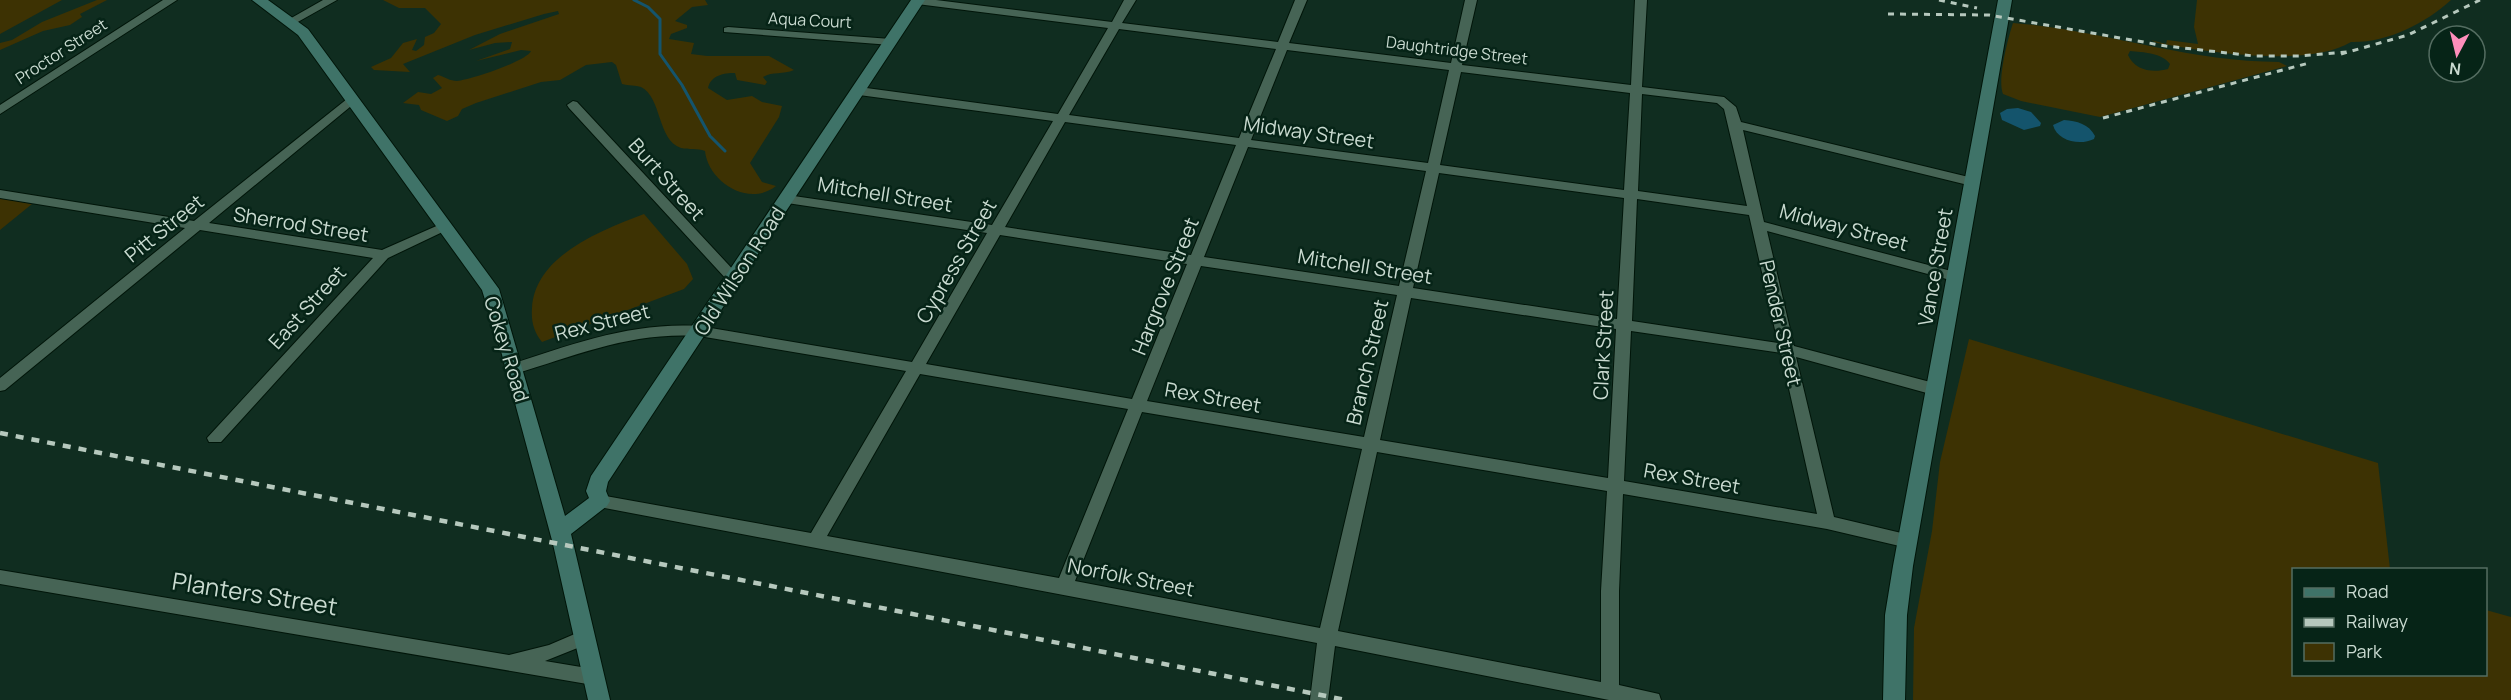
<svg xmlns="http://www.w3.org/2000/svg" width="2511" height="700" font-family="Manrope,sans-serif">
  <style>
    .green { fill: #3d3203; fill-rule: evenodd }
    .water { fill: #14546c }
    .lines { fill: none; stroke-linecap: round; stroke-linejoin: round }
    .stream { stroke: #14546c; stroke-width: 3 }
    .street-casing { stroke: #001509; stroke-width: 2 }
    .secondary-casing { stroke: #001509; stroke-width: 2 }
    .street { fill: #466455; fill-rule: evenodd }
    .secondary { fill: #3f7368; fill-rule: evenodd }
    .rail-far1 { stroke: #b6c8bd; stroke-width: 3; stroke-dasharray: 6 6; stroke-linecap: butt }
    .rail { stroke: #b6c8bd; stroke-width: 4.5; stroke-dasharray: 8 8; stroke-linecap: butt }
    .labels { text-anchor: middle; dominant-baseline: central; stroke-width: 5; stroke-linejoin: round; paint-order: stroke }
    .far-street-label { font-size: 16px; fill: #c9dad0; stroke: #062417 }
    .street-label { font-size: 20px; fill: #c9dad0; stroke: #062417 }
    .near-street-label { font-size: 24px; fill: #c9dad0; stroke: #062417 }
  </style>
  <rect width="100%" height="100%" fill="#102d20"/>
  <path class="green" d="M0,0H62L0,34Z
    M97,0H107L80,14L82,17L70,25L43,31L0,50V43L12,40L42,22Z
    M383,0H705L708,5L692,7L675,21L687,25V28L671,34L669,39L694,43L691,54L707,56H769L794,70C783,75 773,71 763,77L767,82L765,85L737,80L735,73C724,73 711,75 708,88L727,100L752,96L762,102L782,106L779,117L750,163L762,182L776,186C748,208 708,181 705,151C697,148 689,150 681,148C657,140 662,97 641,87C636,85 628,86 622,84L616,65L612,62L586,65L560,80L541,82L476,103L462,109L458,116L447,121L421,110L419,105L403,103L418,92L431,94L442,88L433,78L438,75C445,77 450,81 457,81C470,80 527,61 531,51L521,50L476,61L510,49L512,42L495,43L469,50L500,34L559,14L558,11L544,14L475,35L403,64L410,72L374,70L371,67L391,58L403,43L417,39L412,50L416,51L424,45L425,37L434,33L441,24L425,8H399Z
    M2197,0H2451C2425,24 2386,43 2351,42C2309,68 2206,52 2157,43L2151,40L2166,44L2167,40L2198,44L2194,27Z
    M2013,23C2102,30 2188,62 2279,62L2287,66L2100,117L2021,101L2003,94C1997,80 2008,38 2013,23ZM2130,51C2143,52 2162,53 2170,64L2168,69C2153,73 2135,71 2128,55Z
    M0,198L32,204L0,230Z
    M644,214L687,264L693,279L684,289L542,342C534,332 531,322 532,308C535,255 602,230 644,214Z
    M1969,339L2378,463L2390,569L2294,570V674H2486V610L2511,617V700H1913L1914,628L1932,531L1940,462Z"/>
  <path class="water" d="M2018,108L2031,112L2041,123L2040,126L2024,130L2002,120L2000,113L2007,109Z
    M2064,120C2077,121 2089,124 2095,136L2094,139C2080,146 2057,141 2053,125Z"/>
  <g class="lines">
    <path class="stream" d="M634,0L648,7L660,19V54L682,85L710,136L725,151"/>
    <defs>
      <path id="street" d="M163,0H177L0,114V105Z
        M323,0H337L296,23L292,24L286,21Z
        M912,0H936L1112,22L1124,0H1136L1122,23L1278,42L1295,0H1307L1289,43L1451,63L1465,0H1477L1462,65L1631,85L1635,0H1647L1642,87L1724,97L1736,107L1741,122L1977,179L1979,182L1972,186L1743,130L1764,222L1959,273L1961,276L1954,281L1767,231L1794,346L1934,383L1942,389L1934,395L1796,357L1834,517L1914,536L1917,541L1914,546L1908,548L1827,529L1623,494L1619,591V685L1659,694L1661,700H1609L1335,646L1328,700H1310L1317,643L594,506L592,501L594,496L600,495L811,533L906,371L699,336C629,332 579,355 514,374L506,369L509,365C572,344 632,322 699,326L912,362L987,233L787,203L780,199L787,195L992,225L1053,121L859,95L853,91L859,87L1058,114L1108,28L917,4L913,3ZM1119,29L1276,49L1239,138L1069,115ZM1287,50L1449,70L1428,163L1251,140ZM1461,72L1630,93L1624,190L1440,165ZM1642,94L1717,103L1724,109L1747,206L1638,191ZM1065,122L1236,145L1191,255L1005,227ZM1248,147L1426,171L1399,286L1204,257ZM1439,173L1624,198L1617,319L1413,288ZM1637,199L1749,215L1778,343L1632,321ZM1000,235L1187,264L1132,399L926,364ZM1201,266L1397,295L1364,437L1147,401ZM1411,298L1616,329L1608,478L1380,440ZM1631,331L1781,353L1817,514L1624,481ZM920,374L1128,409L1059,578L827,536ZM1142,412L1362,449L1320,628L1075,581ZM1377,452L1607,491L1601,591V682L1338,631Z
        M728,27L891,39L897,42L891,45L724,32V28Z
        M352,95L358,99L356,102L209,223L382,250L441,224L446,223L453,227L388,258L221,442H209L207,438L373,258L200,230L5,390L0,391V378L185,228L0,198V190L194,221Z
        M573,101L577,102L738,275L740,278L738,281H728L569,108L567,105Z
        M0,570L509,655L549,645L584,630L590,633L593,638L590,643L545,661L593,669L600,671L602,677L600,683L593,685L0,584Z"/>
      <path id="secondary" d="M252,0H268L308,29L499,289L565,516L589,498L586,491L591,476L911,0H925L608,482L606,491L610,501L607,506L571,534L610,700H588L553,544L501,351L482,290L298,35Z
        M1998,0H2012L1913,566L1907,615L1905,700H1883L1885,615L1893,566Z"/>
    </defs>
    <use href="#street" class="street-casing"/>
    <use href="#secondary" class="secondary-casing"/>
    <use href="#street" class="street"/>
    <use href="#secondary" class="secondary"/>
    <path class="rail-far1" d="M1939,0L1977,8
      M1888,14L1989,15L2166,46L2254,56H2300L2347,52
      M2341,54L2408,35L2480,0
      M2103,118L2309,63"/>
    <path class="rail" d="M0,433L1346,700"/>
  </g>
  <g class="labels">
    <g class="far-street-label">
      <text transform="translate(810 20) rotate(3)">Aqua Court</text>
      <text transform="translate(1457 50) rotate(7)">Daughtridge Street</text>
      <text transform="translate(61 51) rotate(-33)">Proctor Street</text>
    </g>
    <g class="street-label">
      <text transform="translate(1309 132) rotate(8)">Midway Street</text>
      <text transform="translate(667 179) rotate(48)">Burt Street</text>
      <text transform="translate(885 194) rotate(9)">Mitchell Street</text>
      <text transform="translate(301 224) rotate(9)">Sherrod Street</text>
      <text transform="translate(1844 227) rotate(15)">Midway Street</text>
      <text transform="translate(164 228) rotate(-39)">Pitt Street</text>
      <text transform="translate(956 261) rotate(-60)">Cypress Street</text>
      <text transform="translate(1365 266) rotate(9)">Mitchell Street</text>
      <text transform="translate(1935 267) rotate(-80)">Vance Street</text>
      <text transform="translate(739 271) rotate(-57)">Old Wilson Road</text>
      <text transform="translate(1165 286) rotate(-68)">Hargrove Street</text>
      <text transform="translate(307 307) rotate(-48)">East Street</text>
      <text transform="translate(602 322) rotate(-14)">Rex Street</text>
      <text transform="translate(1781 323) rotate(77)">Pender Street</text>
      <text transform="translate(1603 345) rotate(-87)">Clark Street</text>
      <text transform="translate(507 349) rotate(73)">Cokey Road</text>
      <text transform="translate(1367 362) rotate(-77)">Branch Street</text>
      <text transform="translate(1213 397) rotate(10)">Rex Street</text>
      <text transform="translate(1692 478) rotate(10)">Rex Street</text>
      <text transform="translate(1131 577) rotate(11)">Norfolk Street</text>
    </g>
    <g class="near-street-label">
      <text transform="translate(255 593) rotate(9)">Planters Street</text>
    </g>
  </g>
  <rect x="2292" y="568" width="195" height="108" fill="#062417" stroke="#546d61" stroke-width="1.5"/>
  <rect x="2304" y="588" width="30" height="9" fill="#3f7368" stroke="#546d61" stroke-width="1.5"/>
  <text x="2346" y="598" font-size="18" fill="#c9dad0">Road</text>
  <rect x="2304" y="618" width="30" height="9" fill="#b6c8bd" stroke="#546d61" stroke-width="1.5"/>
  <text x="2346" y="628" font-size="18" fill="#c9dad0">Railway</text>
  <rect x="2304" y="643" width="30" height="18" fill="#3d3203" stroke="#546d61" stroke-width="1.5"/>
  <text x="2346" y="658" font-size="18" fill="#c9dad0">Park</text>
  <g transform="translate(2457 54) rotate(187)"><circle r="28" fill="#062417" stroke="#546d61" stroke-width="1.5"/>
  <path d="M0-4.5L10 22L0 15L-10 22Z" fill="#fe8ebb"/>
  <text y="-9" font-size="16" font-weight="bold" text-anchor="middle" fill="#c9dad0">N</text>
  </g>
</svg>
